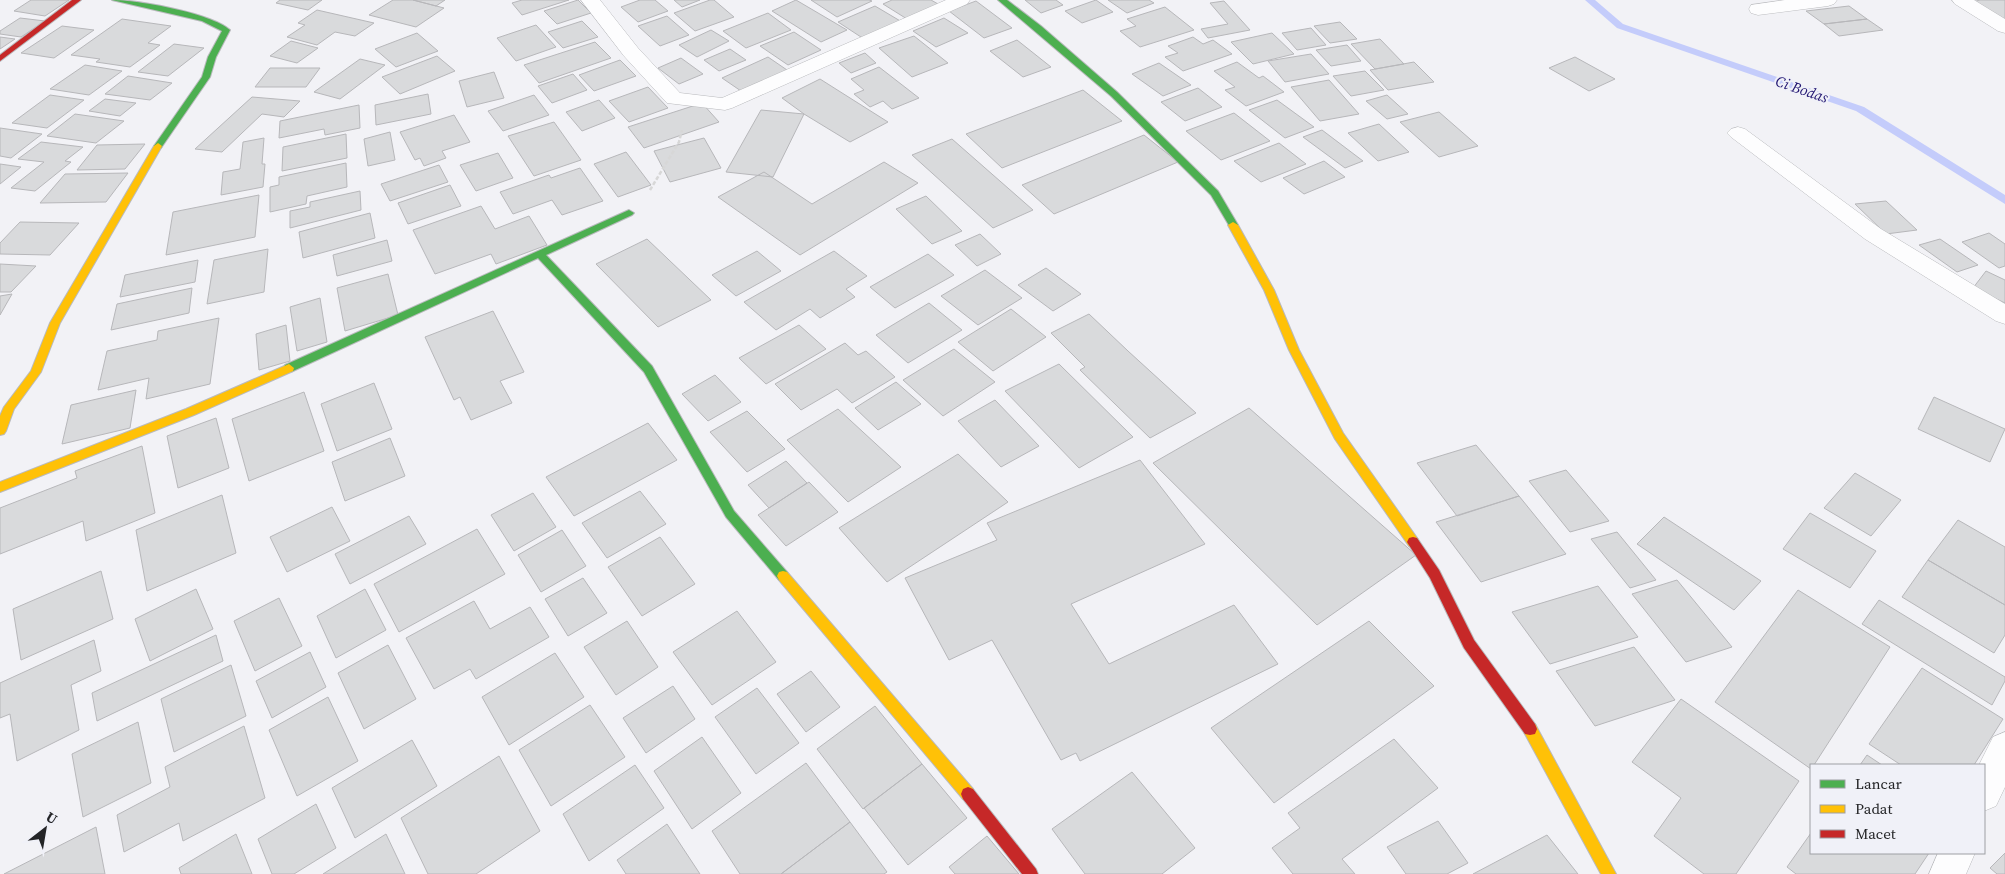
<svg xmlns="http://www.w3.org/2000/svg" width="2005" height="874" font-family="'Source Serif 4',serif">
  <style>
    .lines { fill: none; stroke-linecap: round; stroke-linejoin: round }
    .stream { fill: #c4ccfb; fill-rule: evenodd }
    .building { fill: #d9dadc; stroke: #b7b7ba }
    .street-casing { stroke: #b9babd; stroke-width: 1 }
    .fast-casing { stroke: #b9babd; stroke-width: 2 }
    .slow-casing { stroke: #b9babd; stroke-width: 2 }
    .jam-casing { stroke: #b9babd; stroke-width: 2 }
    .path { stroke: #d7d7d7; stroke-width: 2.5; stroke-dasharray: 4 2; stroke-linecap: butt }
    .street { fill: #fdfdfe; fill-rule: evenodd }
    .fast { fill: #4caf50; fill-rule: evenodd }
    .slow { fill: #ffc107; fill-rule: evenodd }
    .jam { fill: #c62828; fill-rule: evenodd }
    .labels { text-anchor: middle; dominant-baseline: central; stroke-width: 4; stroke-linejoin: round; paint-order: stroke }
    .far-water-label { font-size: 15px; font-style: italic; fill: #211571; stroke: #f0f1f8 }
  </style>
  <rect width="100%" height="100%" fill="#f2f2f6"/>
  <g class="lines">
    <path class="stream" d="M1585,0H1595L1623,24L1864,107L2005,195V204L1856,111L1617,28Z"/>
  </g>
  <path class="building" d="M31,0H69L45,16L14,11Z
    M280,0H322L308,10L276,3Z
    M393,0H413L444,8L416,27L369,15Z
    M413,0H445L436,6Z
    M522,0H569L522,15L512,3Z
    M578,0L591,13L557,24L544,11Z
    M640,0H655L668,11L638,22L621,7Z
    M674,0H700L682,7Z
    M710,0H714L734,17L695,31L674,13Z
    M796,0L847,30L821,42L772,11Z
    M811,0H869L872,1L837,17Z
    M892,0H931L938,4L907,19L883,4Z
    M1025,0H1056L1063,5L1041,13Z
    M1096,0L1113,12L1082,23L1065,11Z
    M1108,0H1149L1154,3L1127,13Z
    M1980,0H2005V20L1972,2Z
    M976,1L1012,28L984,38L949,11Z
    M1224,1L1250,30L1208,38L1201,29L1228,24L1210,3Z
    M875,6L902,22L864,39L838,22Z
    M1849,6L1867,19L1824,24L1806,11Z
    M1165,7L1194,30L1140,47L1120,31L1136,26L1127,19Z
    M317,10L374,23L355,36L335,32L317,45L287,37L305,25L298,23Z
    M768,13L791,30L746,48L723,31Z
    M667,16L689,35L660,46L638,26Z
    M20,18L45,21L21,37L0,34V31Z
    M944,18L968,33L936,47L913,31Z
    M122,19L171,26L148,43L160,45L130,67L96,62L100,59L71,55Z
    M1867,19L1883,30L1839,36L1824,24Z
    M582,21L598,37L563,48L548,32Z
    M1340,22L1357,39L1330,43L1314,26Z
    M536,25L556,47L516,61L497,38Z
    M62,26L94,30L54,58L21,53Z
    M1311,28L1326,45L1297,50L1282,33Z
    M711,30L729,41L697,57L679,45Z
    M794,32L821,50L788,65L760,46Z
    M417,33L438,51L396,67L375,49Z
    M1272,33L1294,54L1253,64L1231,42Z
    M914,36L948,63L912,77L879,48Z
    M0,37L15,39L0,49Z
    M1193,37L1203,44L1213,40L1232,54L1183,71L1165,57L1178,53L1168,46Z
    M1380,39L1404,64L1375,69L1351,44Z
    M1017,40L1051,67L1023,77L990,51Z
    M291,41L318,48L297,63L270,56Z
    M595,42L611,58L539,83L524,65Z
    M174,44L204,48L168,76L138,72Z
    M1347,45L1361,61L1331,66L1316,50Z
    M730,49L746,60L719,71L704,60Z
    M865,53L876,63L851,73L839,63Z
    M1311,54L1329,74L1285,82L1268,61Z
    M437,56L455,71L400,94L382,77Z
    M768,57L787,70L741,91L722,78Z
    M1575,57L1615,79L1589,91L1549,68Z
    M681,58L703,74L679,84L658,68Z
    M360,59L385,65L340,99L314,92Z
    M620,60L636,76L594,91L579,75Z
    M1237,62L1259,78L1263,76L1284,92L1246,106L1225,90L1235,87L1214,71Z
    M1414,62L1434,82L1388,90L1370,70Z
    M1159,63L1191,85L1163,96L1132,74Z
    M85,65L122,71L89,95L50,89Z
    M879,67L919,98L892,109L883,101L870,107L854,94L864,90L851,79Z
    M270,68H320L306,87H255Z
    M1365,71L1384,90L1351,96L1333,76Z
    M494,72L504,98L467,107L459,81Z
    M573,74L587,90L552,103L538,86Z
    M128,76L172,83L150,100L105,94Z
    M820,79L888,122L850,142L804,114L782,98Z
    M1329,80L1359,114L1320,121L1291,87Z
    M648,87L668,108L629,122L609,101Z
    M1198,88L1222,107L1185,121L1161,102Z
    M1083,90L1122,121L1002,168L966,134Z
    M428,94L431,114L376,125L375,105Z
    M50,95L84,100L47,128L12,123Z
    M534,95L549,115L503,131L488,111Z
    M1387,95L1408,114L1387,119L1366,101Z
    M252,97L300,101L284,117L262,114L222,152L195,149Z
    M105,99L136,103L120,116L89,111Z
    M599,100L615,118L582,131L566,112Z
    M1277,100L1314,127L1285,138L1249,110Z
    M702,103L719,122L644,148L628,127Z
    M359,105L360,128L325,135L324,129L279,138L280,121Z
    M761,110L804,114L773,177L726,172Z
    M1439,112L1478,146L1439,157L1400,122Z
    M1234,113L1270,141L1221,160L1186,131Z
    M75,114L124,121L96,143L47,136Z
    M454,115L470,142L442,151L446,158L424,166L420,158L415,160L400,132Z
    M554,122L581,160L534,176L508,136Z
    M1379,124L1409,152L1378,161L1348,133Z
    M0,128L42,134L11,158L0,156Z
    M1322,130L1363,161L1345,168L1303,137Z
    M390,132L395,160L368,166L364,139Z
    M346,134L347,158L282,171L283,147Z
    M1144,135L1178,162L1054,214L1022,185Z
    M264,138L262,164H265L263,187L221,195L223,172L240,169L243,142Z
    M704,138L721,168L670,182L654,151Z
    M952,139L1033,210L993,228L912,155Z
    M41,142L83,147L65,161L71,162L35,191L11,188L44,162L18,159Z
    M1279,143L1306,164L1261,182L1234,161Z
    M145,144L125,169L77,170L97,145Z
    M626,152L651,185L618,197L594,164Z
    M498,153L513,178L476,191L460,165Z
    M1324,161L1345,177L1304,194L1283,178Z
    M884,162L918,183L800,255L718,197L764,172L812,204Z
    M346,163L347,187L307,196L306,204L270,212V187L279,185V177Z
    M0,164L21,167L0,184Z
    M439,165L448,182L390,201L381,184Z
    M580,168L603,201L562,215L552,200L513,214L500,192L549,175L551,178Z
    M128,173L106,202L40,203L65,174Z
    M450,185L461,206L408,224L398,203Z
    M360,191L361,210L290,228V211L310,207V202Z
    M259,195L255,237L166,255L173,212Z
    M926,196L962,231L932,244L896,209Z
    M1886,201L1917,230L1886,234L1855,204Z
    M481,206L495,229L529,216L547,245L496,264L491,254L435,274L413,230Z
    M370,213L375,238L303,258L299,232Z
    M20,222L79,223L50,255L0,254V243Z
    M1989,233L2005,244V266L1999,268L1962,242Z
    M980,234L1001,254L977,266L955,245Z
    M647,239L711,300L658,327L596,264Z
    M1940,239L1978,265L1957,272L1919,245Z
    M387,240L392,261L337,276L333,255Z
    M268,249L264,292L207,304L214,260Z
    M757,251L781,271L736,296L712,275Z
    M834,251L867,276L846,289L855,297L820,318L810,309L776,330L744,302Z
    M928,254L954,275L895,308L870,287Z
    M198,260L195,282L120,297L125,275Z
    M0,264L36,266L11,292H0Z
    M1046,268L1081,294L1053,311L1018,285Z
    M985,270L1022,298L978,325L941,296Z
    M1986,271L2005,280V303L1973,288Z
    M388,274L398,315L345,331L337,288Z
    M192,288L189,313L111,330L117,304Z
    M12,294L0,315V296Z
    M320,298L327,342L297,351L290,307Z
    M929,303L962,330L908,363L876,335Z
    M1011,309L1046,337L993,371L958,342Z
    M493,311L524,372L500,381L512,403L471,420L460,397L454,400L425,337Z
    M1089,314L1128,351L1196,413L1150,438L1080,370L1085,367L1051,333Z
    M219,318L210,384L146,399L149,378L98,390L107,351L157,340L158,331Z
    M286,325L290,361L259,370L256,334Z
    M799,325L826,349L766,384L739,358Z
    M845,343L858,355L866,351L895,377L852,403L837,389L801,410L775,384Z
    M954,349L995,382L943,416L903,380Z
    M1059,364L1133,437L1079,468L1005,391Z
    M715,375L741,402L708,421L682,394Z
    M896,382L921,404L878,430L855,408Z
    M374,383L392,429L337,451L321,404Z
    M136,390L130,428L62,444L71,405Z
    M304,392L324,451L249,481L232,419Z
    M1934,397L2005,429L1990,462L1918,429Z
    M995,400L1039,446L1001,467L958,421Z
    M1249,408L1416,555L1317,625L1153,463Z
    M838,409L901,467L848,502L787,440Z
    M747,411L785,449L747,472L710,432Z
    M216,418L229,468L178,488L167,436Z
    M648,423L677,460L574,516L546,477Z
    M390,438L405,476L345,501L332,462Z
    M1476,445L1519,496L1457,516L1417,463Z
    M142,446L155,513L86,541L83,521L0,554V508L77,478L75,471Z
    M958,454L1008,502L887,582L839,528Z
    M1140,460L1205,544L1071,604L1109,664L1234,605L1278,664L1080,761L1076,753L1061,760L992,640L949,660L905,578L997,540L987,523Z
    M786,461L807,483L769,508L748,485Z
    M1566,470L1609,521L1570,532L1529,481Z
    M1855,473L1901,500L1871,536L1824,508Z
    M809,482L838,512L786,546L758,515Z
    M640,491L666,524L607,558L582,523Z
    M533,493L556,527L514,551L491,515Z
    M222,495L236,553L147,591L136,530Z
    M1519,496L1566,554L1481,582L1436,522Z
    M332,507L350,541L287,572L270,537Z
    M1810,513L1876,551L1850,588L1783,549Z
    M409,516L426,544L350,584L335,554Z
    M1664,517L1761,581L1734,610L1637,544Z
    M1958,520L2005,547V605L1928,560Z
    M477,529L505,574L399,632L374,584Z
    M562,530L586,566L541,592L518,555Z
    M1617,532L1656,580L1630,588L1591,539Z
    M660,537L695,584L642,616L608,567Z
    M1928,560L2005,605V635L1994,653L1902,597Z
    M101,571L113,619L21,660L13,609Z
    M583,578L607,613L568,636L545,599Z
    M1677,580L1732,647L1686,662L1632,594Z
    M1598,586L1638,637L1550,664L1512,612Z
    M196,589L213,629L150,661L135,619Z
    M365,589L386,630L336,658L317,616Z
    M1798,590L1890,647L1814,765H1811V769L1715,702Z
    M279,598L302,646L255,671L234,621Z
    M1879,600L2005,677V681L1992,705L1862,624Z
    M474,601L490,629L530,607L549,637L476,679L470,669L434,689L406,638Z
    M737,611L776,662L712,705L673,652Z
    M627,621L658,667L616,695L584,647Z
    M1369,621L1434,686L1274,803L1211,728Z
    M216,635L223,661L97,721L92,693Z
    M94,640L101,671L71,685L79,730L17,761L10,714L0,718V683Z
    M388,645L416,699L364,729L338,673Z
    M1634,647L1675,700L1595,726L1556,671Z
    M310,652L326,687L272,718L256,681Z
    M555,653L584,697L509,745L482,697Z
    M231,665L246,716L174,752L161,699Z
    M1922,668L2003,719L1974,765H1901L1869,744Z
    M811,671L840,707L806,732L777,694Z
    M673,686L695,719L646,753L623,718Z
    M757,688L799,743L756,774L715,717Z
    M328,697L358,761L297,796L269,730Z
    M1681,699L1799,781L1736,874H1704L1654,836L1681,798L1632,762Z
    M590,705L625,757L551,806L519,750Z
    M875,706L922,764L863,809L817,749Z
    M138,722L151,783L83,817L72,754Z
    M244,726L265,798L183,841L179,823L124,852L117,815L170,787L165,767Z
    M702,737L741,793L692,829L654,771Z
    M1394,739L1438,788L1342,859L1355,874H1293L1272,848L1300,828L1288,813Z
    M412,740L437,786L355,838L332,788Z
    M1867,755L1882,765H1860Z
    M499,756L540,831L476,874H428L401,818Z
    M806,763L850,822L781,874H740L712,831Z
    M922,764L967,818L908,865L864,808Z
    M635,765L664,808L589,861L563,814Z
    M1132,772L1195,848L1162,874H1085L1052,829Z
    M316,804L336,848L294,874H272L258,839Z
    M1438,821L1468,863L1447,874H1406L1387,847Z
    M850,822L887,872L884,874H781Z
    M667,824L700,874H626L617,860Z
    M96,827L105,874H4Z
    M1811,833V853H1929L1915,874H1796L1787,867Z
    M236,834L252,874H181L179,868Z
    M386,834L405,874H323Z
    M1547,835L1578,874H1473Z
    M987,836L1019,874H955L949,867Z
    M2005,853V874H1997L1990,868Z"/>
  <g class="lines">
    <defs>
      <path id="street" d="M581,0H600L638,48L680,93L722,98L946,0H970L967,4L732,108L725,110L667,103L624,56Z
        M1785,0H1837L1834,4L1828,6L1758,15L1751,13L1749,9L1751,5Z
        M1952,0H1974L2005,19V33L1998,31L1955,4Z
        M1738,127L1745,129L1881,229L2005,304V324L1996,321L1865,239L1731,137L1727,133L1731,129Z
        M2005,732V787L1996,806L1984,811V765H1979L1993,737Z
        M1938,853H1975L1966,874H1929Z"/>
      <path id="fast" d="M112,0C138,0 211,13 230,30L216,57L210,77L161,148H155L154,146L202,77L208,57L222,31L202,21Z
        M998,0H1007L1041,26L1117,92L1218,191L1238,225L1236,227H1230L1211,195L1111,96Z
        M629,210L634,213L632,215L546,255L652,366L734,511L787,572L789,576L787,580L783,581L779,580L726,517L644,372L538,258L293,371L289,372L284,368L285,365Z"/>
      <path id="slow" d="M158,143L162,146L60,323L41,372L14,409L6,431L4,434L0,435V416L4,407L31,371L50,323L154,146Z
        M1233,222L1238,225L1274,290L1299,350L1343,433L1417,538L1419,542L1417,546L1413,547L1409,546L1335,439L1289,350L1264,290L1228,225Z
        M289,364L294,368L293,371L194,415L0,492V482L186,409Z
        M783,571L787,572L973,789L975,794L973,799L968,801L963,799L779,580L777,576L779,572Z
        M1530,723L1535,724L1616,874H1601L1525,734L1523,729L1525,724Z"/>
      <path id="jam" d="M72,0H81L0,61V55Z
        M1413,537L1417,538L1439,570L1474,640L1535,724L1537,729L1535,734L1530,735L1525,734L1464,648L1430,578L1407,542L1409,538Z
        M968,787L973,789L1036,869L1038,874H1022L963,799L961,794L963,789Z"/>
    </defs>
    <use href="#street" class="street-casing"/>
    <use href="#fast" class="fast-casing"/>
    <use href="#slow" class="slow-casing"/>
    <use href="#jam" class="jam-casing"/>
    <path class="path" d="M650,190L679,142L682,130"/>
    <use href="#street" class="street"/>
    <use href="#fast" class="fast"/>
    <use href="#slow" class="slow"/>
    <use href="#jam" class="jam"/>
  </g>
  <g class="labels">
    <g class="far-water-label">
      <text transform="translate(1802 89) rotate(19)">Ci Bodas</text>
    </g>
  </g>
  <rect x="1810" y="764" width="175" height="90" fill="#f0f1f8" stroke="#9e9fa4"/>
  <rect x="1820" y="780" width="25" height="8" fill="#4caf50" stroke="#9e9fa4"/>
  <text x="1855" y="789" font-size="15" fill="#232426">Lancar</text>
  <rect x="1820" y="805" width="25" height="8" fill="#ffc107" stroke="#9e9fa4"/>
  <text x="1855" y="814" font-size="15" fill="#232426">Padat</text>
  <rect x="1820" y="830" width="25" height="8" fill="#c62828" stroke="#9e9fa4"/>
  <text x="1855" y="839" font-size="15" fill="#232426">Macet</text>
  <g transform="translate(45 829) rotate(31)" stroke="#f0f1f8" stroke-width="4" paint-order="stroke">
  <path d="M0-4L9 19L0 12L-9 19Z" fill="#232426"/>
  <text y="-8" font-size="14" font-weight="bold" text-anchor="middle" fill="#232426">U</text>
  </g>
</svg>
